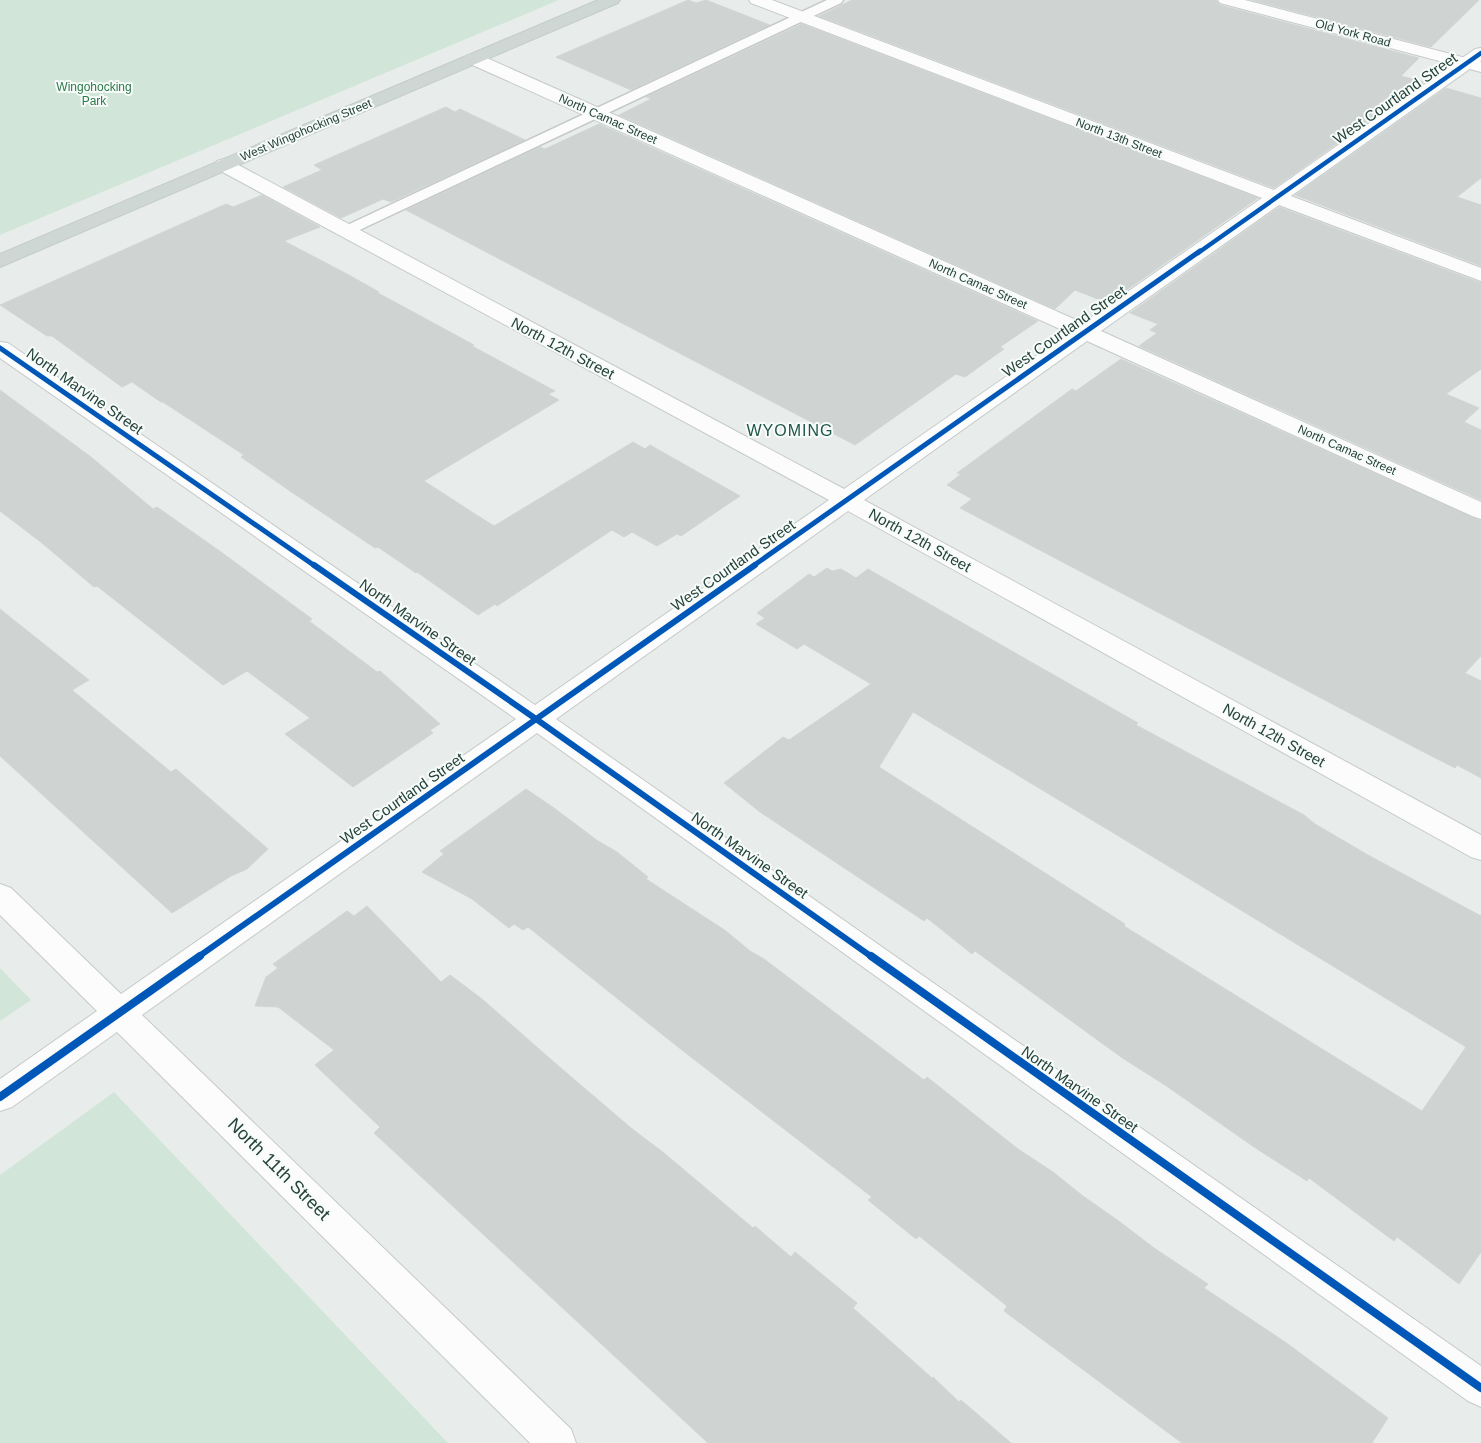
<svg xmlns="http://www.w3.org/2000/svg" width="1481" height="1443" font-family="Arial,sans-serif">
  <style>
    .green { fill: #d1e6d8 }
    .building { fill: #cfd4d2; stroke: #d1d6d4; fill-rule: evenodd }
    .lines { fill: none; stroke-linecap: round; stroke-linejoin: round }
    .service-casing { stroke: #c5cac8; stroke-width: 3 }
    .minor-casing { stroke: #c5cac8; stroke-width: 2 }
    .tertiary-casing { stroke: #c5cac8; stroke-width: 2 }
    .primary-casing { stroke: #c3ccc9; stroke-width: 2 }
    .service { fill: #fcfcfc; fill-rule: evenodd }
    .minor { fill: #fcfcfc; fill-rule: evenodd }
    .tertiary { fill: #fcfcfc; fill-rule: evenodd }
    .primary { fill: #cfd7d5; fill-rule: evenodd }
    .cycleway-far3-casing { stroke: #f7fbf9; stroke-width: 6 }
    .cycleway-far2-casing { stroke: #f7fbf9; stroke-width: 8 }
    .cycleway-far1-casing { stroke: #f7fbf9; stroke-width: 9 }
    .cycleway-casing { stroke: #f7fbf9; stroke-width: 11 }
    .cycleway-far3 { stroke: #0057b8; stroke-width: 4.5 }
    .cycleway-far2 { stroke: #0057b8; stroke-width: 5 }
    .cycleway-far1 { stroke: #0057b8; stroke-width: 6 }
    .cycleway { stroke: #0057b8; stroke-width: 8 }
    .labels { text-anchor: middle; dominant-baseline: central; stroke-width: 4; stroke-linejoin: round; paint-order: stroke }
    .far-street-label { font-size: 12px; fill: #24423a; stroke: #f7fbf9 }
    .far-park-label { font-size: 12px; fill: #2d7a4b; stroke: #f7fbf9 }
    .street-label { font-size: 15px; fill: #24423a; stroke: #f7fbf9 }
    .neighbourhood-label { font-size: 16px; letter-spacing: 1px; fill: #1f5548; stroke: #f7fbf9 }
    .near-street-label { font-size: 18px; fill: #24423a; stroke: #f7fbf9 }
  </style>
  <rect width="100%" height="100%" fill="#e8edeb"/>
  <path class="green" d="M0,0H559L0,235Z
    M0,968L31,1000L0,1021Z
    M114,1092L448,1443H0V1175Z"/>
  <path class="building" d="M688,0L696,3L706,0L770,25L631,90L556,57Z
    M852,0H1216L1220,5L1419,58L1401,76L1424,82L1274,188L819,16Z
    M1252,0H1479L1431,47Z
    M802,24L1258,198L1108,303L1075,290L1055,309L619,115L651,99L646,97Z
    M1446,88L1481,98V178L1457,197L1481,205V266L1295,195Z
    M446,107L455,112L460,109L525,140L391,202L383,199L341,218L283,187L322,170L314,165Z
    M599,124L1038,321L1000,347L1004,349L965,377L956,374L855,445L406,210L540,147L545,149Z
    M262,195L320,227L284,241L347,274L379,292L378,293L474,345L472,346L555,391L548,394L559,400L424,481L475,514L494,526L633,442L645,449L650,445L740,496L681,536L677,534L657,546L632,532L624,537L612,530L497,606L495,604L478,615L417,572L416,573L378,547L375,548L290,491L241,457L244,455L163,402H161L132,382L122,387L52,336H47L0,305L226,204L233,207Z
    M1279,207L1481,283V369L1446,394L1479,408L1464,422L1481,430V500L1139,346L1157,333L1150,330L1158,324L1130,313Z
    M1121,359L1481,521V656L1465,673L1481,681V778L1457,765L1455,768L1414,747L960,508L972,499L947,485L961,474L957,473L1072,389L1076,391Z
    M0,390L91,457L153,509L157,507L221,552L312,619L309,621L377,672L380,671L440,724L430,730L433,733L353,787L285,734L310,718L247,671L223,685L97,586L94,587L42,543L0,511Z
    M827,568L832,571L841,569L856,578L868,569L1138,723L1136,725L1304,815L1315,824L1368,855L1481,916V1252L1459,1284L1397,1237L1394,1241L1309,1178L1307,1181L1257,1149L1165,1085L1121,1057L975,951L972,954L927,918L924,921L760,812L724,783L783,737L789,740L871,684L804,644L797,649L756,624L765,618L757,613L809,574L814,577ZM913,712L1193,881L1466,1047L1422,1111L1124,926L1125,924L879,767Z
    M0,609L89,680L72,690L171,772L176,769L268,849L247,869L231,876L172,913L0,756Z
    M526,789L554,808L598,841L617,852L648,877L646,879L726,931L750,951L764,959L924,1080L927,1077L1018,1149L1053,1172L1083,1196L1120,1222L1154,1248L1208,1284L1204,1288L1285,1342L1388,1418L1372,1443H1182L1004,1311L1007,1306L919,1236L916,1239L868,1200L872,1197L678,1047L528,927L523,930L514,924L509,928L472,899L422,872L444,854L440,851Z
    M367,906L441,982L450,975L482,999L555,1063L631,1128L664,1153L753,1228L755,1226L791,1257L795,1252L857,1303L853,1308L932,1378L933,1377L959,1402L961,1400L1011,1443H708L374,1133L380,1127L315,1065L334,1050L278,1007L255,1006L266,977L278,968L273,964L347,911L354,916Z"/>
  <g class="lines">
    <defs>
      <path id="service" d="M827,0H843L841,3L351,234H341L338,231L341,228Z"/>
      <path id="minor" d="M749,0H772L1274,190L1475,49L1481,48V61L1291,196L1481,268V281L1279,205L1101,331L1481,502V519L1472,516L1087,341L864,500L1481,835V860L1471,857L848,511L556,719L1481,1366V1407L1468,1401L537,733L142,1015L571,1429L576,1443H530L117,1032L12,1107L0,1111V1079L97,1011L0,915V884L11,888L121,994L516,719L0,358V342L8,343L535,705L829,500L217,169L215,165L217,161L224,159L231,161L844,489L1069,333L468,63L465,59L468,55L474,54L480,55L1083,323L1262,198L751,3Z"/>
      <path id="tertiary" d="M1218,0H1245L1481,62V72L1220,3Z"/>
      <path id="primary" d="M598,0H620L618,3L0,267V254Z"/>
    </defs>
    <use href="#service" class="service-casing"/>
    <use href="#minor" class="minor-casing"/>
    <use href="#tertiary" class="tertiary-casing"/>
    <use href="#primary" class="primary-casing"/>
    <use href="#service" class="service"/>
    <use href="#minor" class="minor"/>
    <use href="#tertiary" class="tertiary"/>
    <use href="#primary" class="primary"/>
    <defs>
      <path id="cycleway-far3" d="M1198,253L1481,53"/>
      <path id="cycleway-far2" d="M0,348L315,566
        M753,566L1200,251"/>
      <path id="cycleway-far1" d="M314,565L536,719L872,957
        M198,957L755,565"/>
      <path id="cycleway" d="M871,956L1481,1388
        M0,1097L200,956"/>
    </defs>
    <use href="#cycleway-far3" class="cycleway-far3-casing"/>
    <use href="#cycleway-far2" class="cycleway-far2-casing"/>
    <use href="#cycleway-far1" class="cycleway-far1-casing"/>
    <use href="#cycleway" class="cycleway-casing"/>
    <use href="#cycleway-far3" class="cycleway-far3"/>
    <use href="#cycleway-far2" class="cycleway-far2"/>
    <use href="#cycleway-far1" class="cycleway-far1"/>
    <use href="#cycleway" class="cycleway"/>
  </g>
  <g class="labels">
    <g class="far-street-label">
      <text transform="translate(1353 33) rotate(15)">Old York Road</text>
      <text transform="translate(608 119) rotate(24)">North Camac Street</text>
      <text transform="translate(306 130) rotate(-23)">West Wingohocking Street</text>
      <text transform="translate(1119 138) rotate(21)">North 13th Street</text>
      <text transform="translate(978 284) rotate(24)">North Camac Street</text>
      <text transform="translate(1347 450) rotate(24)">North Camac Street</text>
    </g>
    <g class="far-park-label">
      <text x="94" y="87">Wingohocking<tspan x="94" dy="14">Park</tspan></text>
    </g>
    <g class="street-label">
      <text transform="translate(1395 98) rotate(-35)">West Courtland Street</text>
      <text transform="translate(1064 331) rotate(-35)">West Courtland Street</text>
      <text transform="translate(563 348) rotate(28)">North 12th Street</text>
      <text transform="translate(85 391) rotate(35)">North Marvine Street</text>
      <text transform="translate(920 540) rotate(29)">North 12th Street</text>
      <text transform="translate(733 565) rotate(-35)">West Courtland Street</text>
      <text transform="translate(418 622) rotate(35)">North Marvine Street</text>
      <text transform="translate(1274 735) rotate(29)">North 12th Street</text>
      <text transform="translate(402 798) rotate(-35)">West Courtland Street</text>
      <text transform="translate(750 855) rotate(35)">North Marvine Street</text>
      <text transform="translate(1080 1089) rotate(35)">North Marvine Street</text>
    </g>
    <g class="neighbourhood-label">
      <text x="790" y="430">WYOMING</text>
    </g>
    <g class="near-street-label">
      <text transform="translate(279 1169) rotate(45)">North 11th Street</text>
    </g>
  </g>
</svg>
